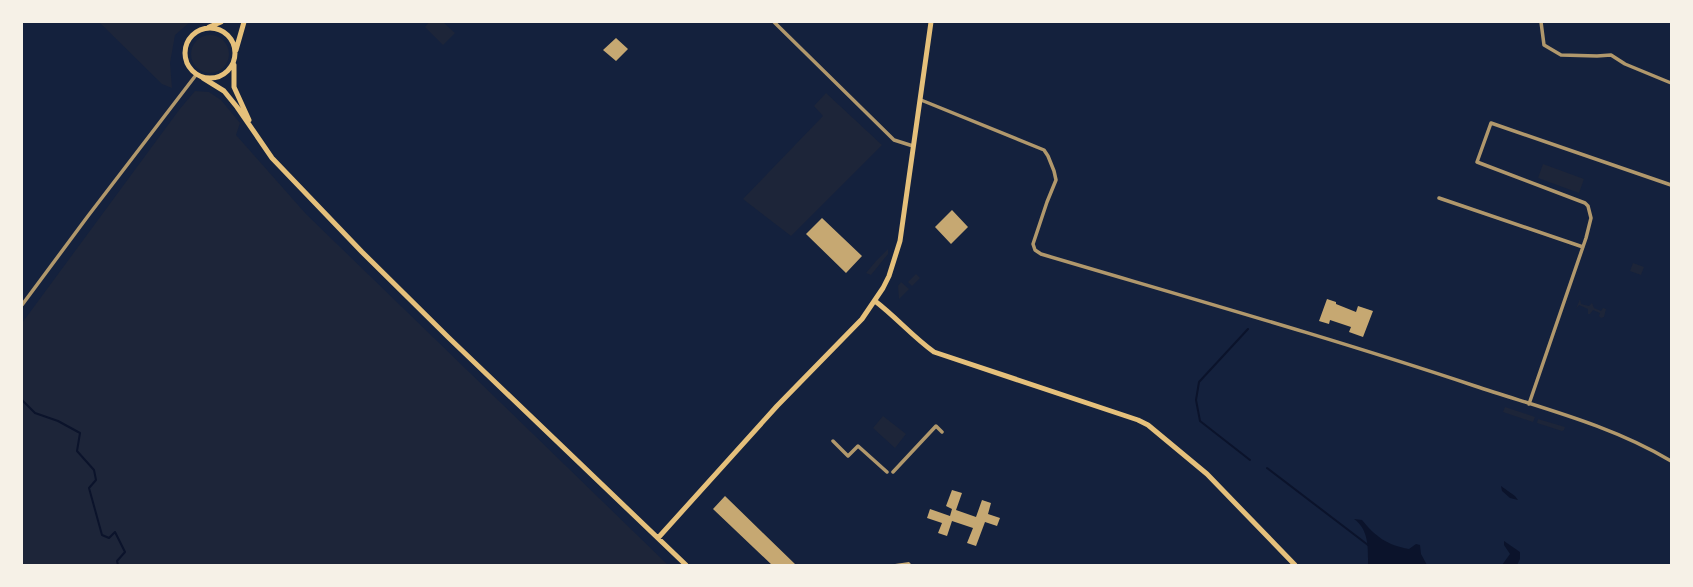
<svg xmlns="http://www.w3.org/2000/svg" width="1693" height="587" font-family="'Nunito Sans',sans-serif">
  <style>
    .green { fill: #1d2539 }
    .water { fill: #0b132b }
    .lines { fill: none; stroke-linecap: round; stroke-linejoin: round }
    .stream { stroke: #0b132b; stroke-width: 2 }
    .building { fill: #c6a872 }
    .minor { stroke: #b1986c; stroke-width: 3.5 }
    .secondary { stroke: #e5c07b; stroke-width: 5 }
  </style>
  <rect width="100%" height="100%" fill="#14213d"/>
  <path class="green" d="M99,22H190L175,35L170,63L172,88L162,84Z
    M429,22H443L455,33L443,45L425,27Z
    M191 54a19 19 0 1 1 38 0a19 19 0 1 1-38 0Z
    M195,91L209,92L221,100L240,123L236,135L306,214L668,565H22V323L179,110Z
    M826,93L882,145L791,236L743,199L823,116L814,106Z
    M1543,164L1584,179L1579,193L1538,178Z
    M888,249V254L871,275L866,273L876,261Z
    M1633,263L1644,267L1641,275L1630,271Z
    M916,274L920,278L912,286L908,282Z
    M901,282L909,289L899,299L898,286Z
    M1580,299L1581,304L1589,306L1592,303L1594,308L1601,311L1603,308L1606,309L1604,317L1601,318L1599,316L1600,313L1593,310L1590,314H1588V309L1579,305L1576,309Z
    M1505,407L1535,417L1533,422L1503,412Z
    M883,416L906,434L895,448L873,428Z
    M1538,419L1565,427L1564,430L1562,431L1537,423Z"/>
  <path class="water" d="M1501,486L1515,496L1518,500L1510,498L1502,491Z
    M1354,519L1362,520C1376,537 1387,545 1409,549L1416,544L1420,545L1421,554L1427,565H1368C1368,547 1369,530 1354,519Z
    M1504,541L1520,552V559L1517,565H1502L1510,554L1504,545Z"/>
  <g class="lines">
    <path class="stream" d="M1248,329L1199,382L1196,400L1200,421L1250,460
      M22,400L35,413L58,421L80,433L77,451L94,470L96,480L89,488L102,535L109,538L115,532L125,552L117,561L118,565
      M1267,468L1368,545"/>
  </g>
  <path class="building" d="M616,38L628,49L616,61L603,50Z
    M952,210L968,227L951,244L935,227Z
    M822,218L862,256L846,273L806,234Z
    M1327,299L1336,302V304L1356,312L1358,306L1373,311L1363,337L1349,332L1351,327L1330,320L1329,324L1319,321Z
    M952,490L962,493L956,510L976,517L982,500L991,503L988,514L1000,518L997,526L985,522L976,546L967,543L973,528L952,521L947,536L938,533L942,523L927,518L930,509L950,516L952,509L946,506Z
    M725,496L796,565H772L713,509Z
    M909,562L912,565H896L895,564Z"/>
  <g class="lines">
    <path class="minor" d="M774,22L894,140L913,146
      M1541,22L1544,45L1561,55L1597,56L1611,55L1625,64L1671,83
      M921,100L1044,150L1048,156L1054,171L1056,180L1047,202L1033,244L1035,250L1041,254C1186,297 1331,338 1475,386C1541,408 1611,425 1671,461
      M1439,198L1583,247
      M22,305L88,216L196,75
      M1529,404L1586,238L1591,218L1588,206L1585,203L1477,162L1491,123L1671,185
      M833,441L848,456L858,446L887,472
      M893,472L936,426L942,432"/>
    <path class="secondary" d="M209,27L221,22
      M185 53a25 25 0 1 1 50 0a25 25 0 1 1-50 0Z
      M236,50L244,22
      M234,65V87L249,120
      M203,78L224,91L237,107L272,158L362,252L449,338L686,565
      M875,301C896,317 913,337 934,352L1138,420L1148,425L1207,474L1295,565
      M658,538L777,406L862,319L883,288L889,276L900,241L931,22"/>
  </g>
  <rect width="1693" height="587" fill="none" stroke="#f6f1e7" stroke-width="46"/>
</svg>
